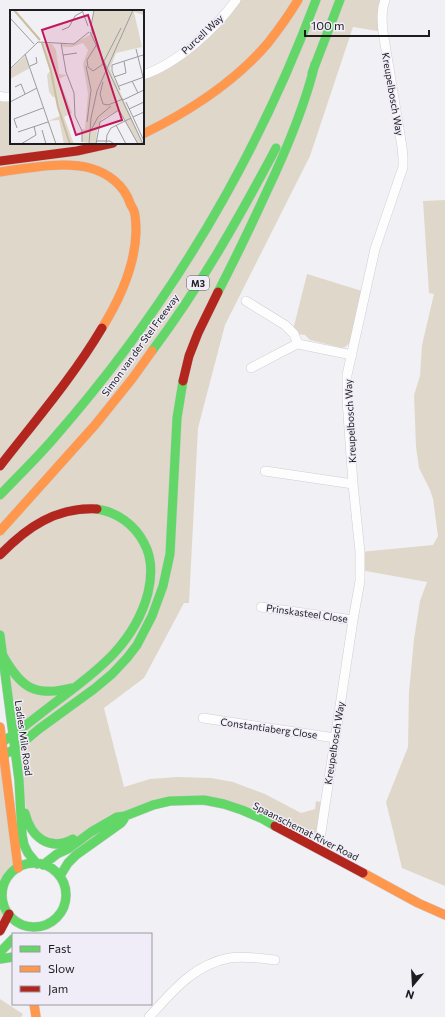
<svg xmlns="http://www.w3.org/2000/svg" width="445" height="1017" font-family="Commissioner,sans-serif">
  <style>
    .green { fill: #dfd8ca }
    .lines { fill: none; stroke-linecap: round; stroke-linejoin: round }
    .street-casing { stroke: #cecdd2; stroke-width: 10 }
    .fast-casing { stroke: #cecdd2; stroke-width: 10 }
    .slow-casing { stroke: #cecdd2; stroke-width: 10 }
    .jam-casing { stroke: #cecdd2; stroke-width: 10 }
    .street { stroke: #fdfdfe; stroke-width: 9 }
    .fast { stroke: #63d668; stroke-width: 9 }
    .slow { stroke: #ff974d; stroke-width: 9 }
    .jam { stroke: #b3261e; stroke-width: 9 }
    .labels { text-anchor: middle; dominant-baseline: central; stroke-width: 3; stroke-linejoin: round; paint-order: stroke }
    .shield { fill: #f0edf8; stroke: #5c5b60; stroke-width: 1 }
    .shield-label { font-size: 9px; font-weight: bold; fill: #1d1c1f }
    .street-label { font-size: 10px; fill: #1d1c1f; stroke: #f0edf8 }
    .inset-river { fill: none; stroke: #cabda0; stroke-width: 2 }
    .inset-road { fill: none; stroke: #9c9b9f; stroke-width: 1 }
    .view { fill: #c2185b; fill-opacity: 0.15; stroke: #c2185b; stroke-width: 2 }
    .inset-edge { fill: none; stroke: #1d1c1f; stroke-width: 2 }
  </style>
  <rect width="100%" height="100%" fill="#f1f0f5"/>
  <path class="green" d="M236,0H385L383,32L353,27L310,156L225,325L198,428L189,603H184L144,678L104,708L124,787L150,779L177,777L211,778L233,782L265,794L301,813L315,809L316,801L325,803L317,848L242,810L170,801L58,845L29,827L0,635V96L11,97V143H143V75L173,60Z
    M445,200V886L402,868L386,802L408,747L409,692L414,639L420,601L427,582L360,570V552L433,545L438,536L433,499L430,490L419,468L416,447L414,395L420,376L422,345L434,294L429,293L423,201Z
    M307,274L362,291L350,343L345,347L342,348L310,340L305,335L297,334L292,328L294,326Z
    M0,727L18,868C2,880 0,897 9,914L0,931Z
    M0,999L23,1014L21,1017H0Z"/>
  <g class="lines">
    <defs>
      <path id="street" d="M143,75C177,64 215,29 236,0
        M0,96L3,97H11
        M246,301L285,325L294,334L298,344
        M251,368L295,345L298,344L352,355
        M265,471L353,484
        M261,607L353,620
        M203,718L335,738
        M317,848L321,832L353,620L360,581V552L353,484L347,400V375L375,249L403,167V158L402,147L383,32C382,21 381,10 385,0
        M149,1017C172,992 193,965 229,958C244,956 260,958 275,960"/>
      <path id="fast" d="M312,73L340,0
        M218,292C235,259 251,226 266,193C286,151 304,109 315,64
        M152,351C200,287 239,218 276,148
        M0,495C18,476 37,458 54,438C167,309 256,160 316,0
        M0,635L19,780L22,835L24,845L28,853L37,864
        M2,654C20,686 33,698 71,688
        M2,742L13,735C29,723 45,710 61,698C100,669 135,642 148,593C152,576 153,559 144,543C135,525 117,512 97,509
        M3,755L15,749L39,729L94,689L112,674L127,658L137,645L152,616L163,586L170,554L177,418L183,381
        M25,813C31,837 49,852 73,839
        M2 895a32 32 0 1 1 64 0a32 32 0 1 1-64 0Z
        M43,865L57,854L68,849L91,832L117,817L125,816L153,805L170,801L204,800L224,804L242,810L263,819L275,826
        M60,876L68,863L76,855L121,823L124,819
        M0,952L13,939
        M0,959L13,957"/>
      <path id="slow" d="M143,134C190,111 234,83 268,43C279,29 289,15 298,0
        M0,172C28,168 63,161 90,168C108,173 124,185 130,203C131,206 133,208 134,211C136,217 136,225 136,232C135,267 120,299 102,328
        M0,531L95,425L132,379L152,351
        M0,727L18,868
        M363,873L418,903L445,915
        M34,1004L36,1017"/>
      <path id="jam" d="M0,161L77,151L113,143
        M183,381L189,356L198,333L218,292
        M0,466C35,421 73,377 102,328
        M0,555C27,527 56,507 97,509
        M275,826L363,873
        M0,931L9,914"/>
    </defs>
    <use href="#street" class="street-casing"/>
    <use href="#fast" class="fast-casing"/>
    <use href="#slow" class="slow-casing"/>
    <use href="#jam" class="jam-casing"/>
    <use href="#street" class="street"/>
    <use href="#fast" class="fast"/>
    <use href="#slow" class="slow"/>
    <use href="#jam" class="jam"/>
  </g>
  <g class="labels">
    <rect class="shield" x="187" y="276" width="22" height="14" rx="3"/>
    <g class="shield-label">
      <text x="198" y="283">M3</text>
    </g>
    <g class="street-label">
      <text transform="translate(202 34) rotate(-43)">Purcell Way</text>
      <text transform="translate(393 94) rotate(80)">Kreupelbosch Way</text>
      <text transform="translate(140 345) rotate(-54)">Simon van der Stel Freeway</text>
      <text transform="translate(350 421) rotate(-93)">Kreupelbosch Way</text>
      <text transform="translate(307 613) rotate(8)">Prinskasteel Close</text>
      <text transform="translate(269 728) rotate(8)">Constantiaberg Close</text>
      <text transform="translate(24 738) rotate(82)">Ladies Mile Road</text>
      <text transform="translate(334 743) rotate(-81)">Kreupelbosch Way</text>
      <text transform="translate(306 831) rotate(27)">Spaanschemat River Road</text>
    </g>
  </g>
  <g transform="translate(10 10)">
    <rect width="134" height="134" fill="#f1f0f5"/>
    <path d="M84,0H134V5L124,2L132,37L106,43L100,59L133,134H128L109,100L92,109L87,121L86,134L72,132V119H75L78,84L73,54L78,40L73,33L62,37H53L51,33L60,35L80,25ZM31,33L42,34L46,40L49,64L57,65L49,69L62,103L54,107L64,134H54L49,110L38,111L50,106L45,87H43L39,82L37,65L40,61ZM15,46L20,58L0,69V60Z" fill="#dfd8ca"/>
    <path class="inset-river" d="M4,0L30,30M32,33L41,61L48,97L60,134"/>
    <path class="inset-road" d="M72,0L78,16M0,8L24,34M52,20L59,17L65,6L72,2M80,22L133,134M83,24L81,16L84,0M51,33L56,62L64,83L65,106L72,121V132M87,34L77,50L78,57L83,61L92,55L111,18M126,39L133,67M15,44L46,134M53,45L67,43M20,56L27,53L26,47M76,56L81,80L77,112M0,59L28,32L64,34L79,22M104,67L116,63L114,51M122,71L128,83M93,72L90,84L93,94L98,95L113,89M109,76L134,67M5,77L11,74L15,84M110,80L102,61V55L133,45M113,90L134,80M0,92L27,78M116,92L134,131M119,99L134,92M123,107L134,102M106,115L116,134M7,118L4,109L33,98M32,120L36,134M81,120L88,107L101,96M8,122L38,112M86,131H100L104,134M11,134L26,125L24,116M79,134L81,108L87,81L123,0M86,134L90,112L109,100L128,134M96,134L97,125L101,118L121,108"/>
    <path class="view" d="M78,5L112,110L66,125L32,20Z"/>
    <rect width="134" height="134" class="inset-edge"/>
  </g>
  <rect x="12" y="933" width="140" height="72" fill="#f0edf8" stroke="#9c99a1"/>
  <rect x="20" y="946" width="20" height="6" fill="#63d668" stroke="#9c99a1"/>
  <text x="48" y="953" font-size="12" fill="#1d1c1f">Fast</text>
  <rect x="20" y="966" width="20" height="6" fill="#ff974d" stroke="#9c99a1"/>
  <text x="48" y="973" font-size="12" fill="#1d1c1f">Slow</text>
  <rect x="20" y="986" width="20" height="6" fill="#b3261e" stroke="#9c99a1"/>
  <text x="48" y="993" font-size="12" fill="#1d1c1f">Jam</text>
  <g transform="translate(413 985) rotate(198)" stroke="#f0edf8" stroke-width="3" paint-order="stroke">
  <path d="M0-3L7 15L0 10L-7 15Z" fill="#1d1c1f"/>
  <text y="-6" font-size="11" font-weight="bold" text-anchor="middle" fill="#1d1c1f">N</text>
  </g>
  <path d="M305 30v6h124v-6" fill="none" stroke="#1d1c1f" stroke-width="2"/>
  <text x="311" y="30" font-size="12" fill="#1d1c1f" stroke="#f0edf8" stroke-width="3" paint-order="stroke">100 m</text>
</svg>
